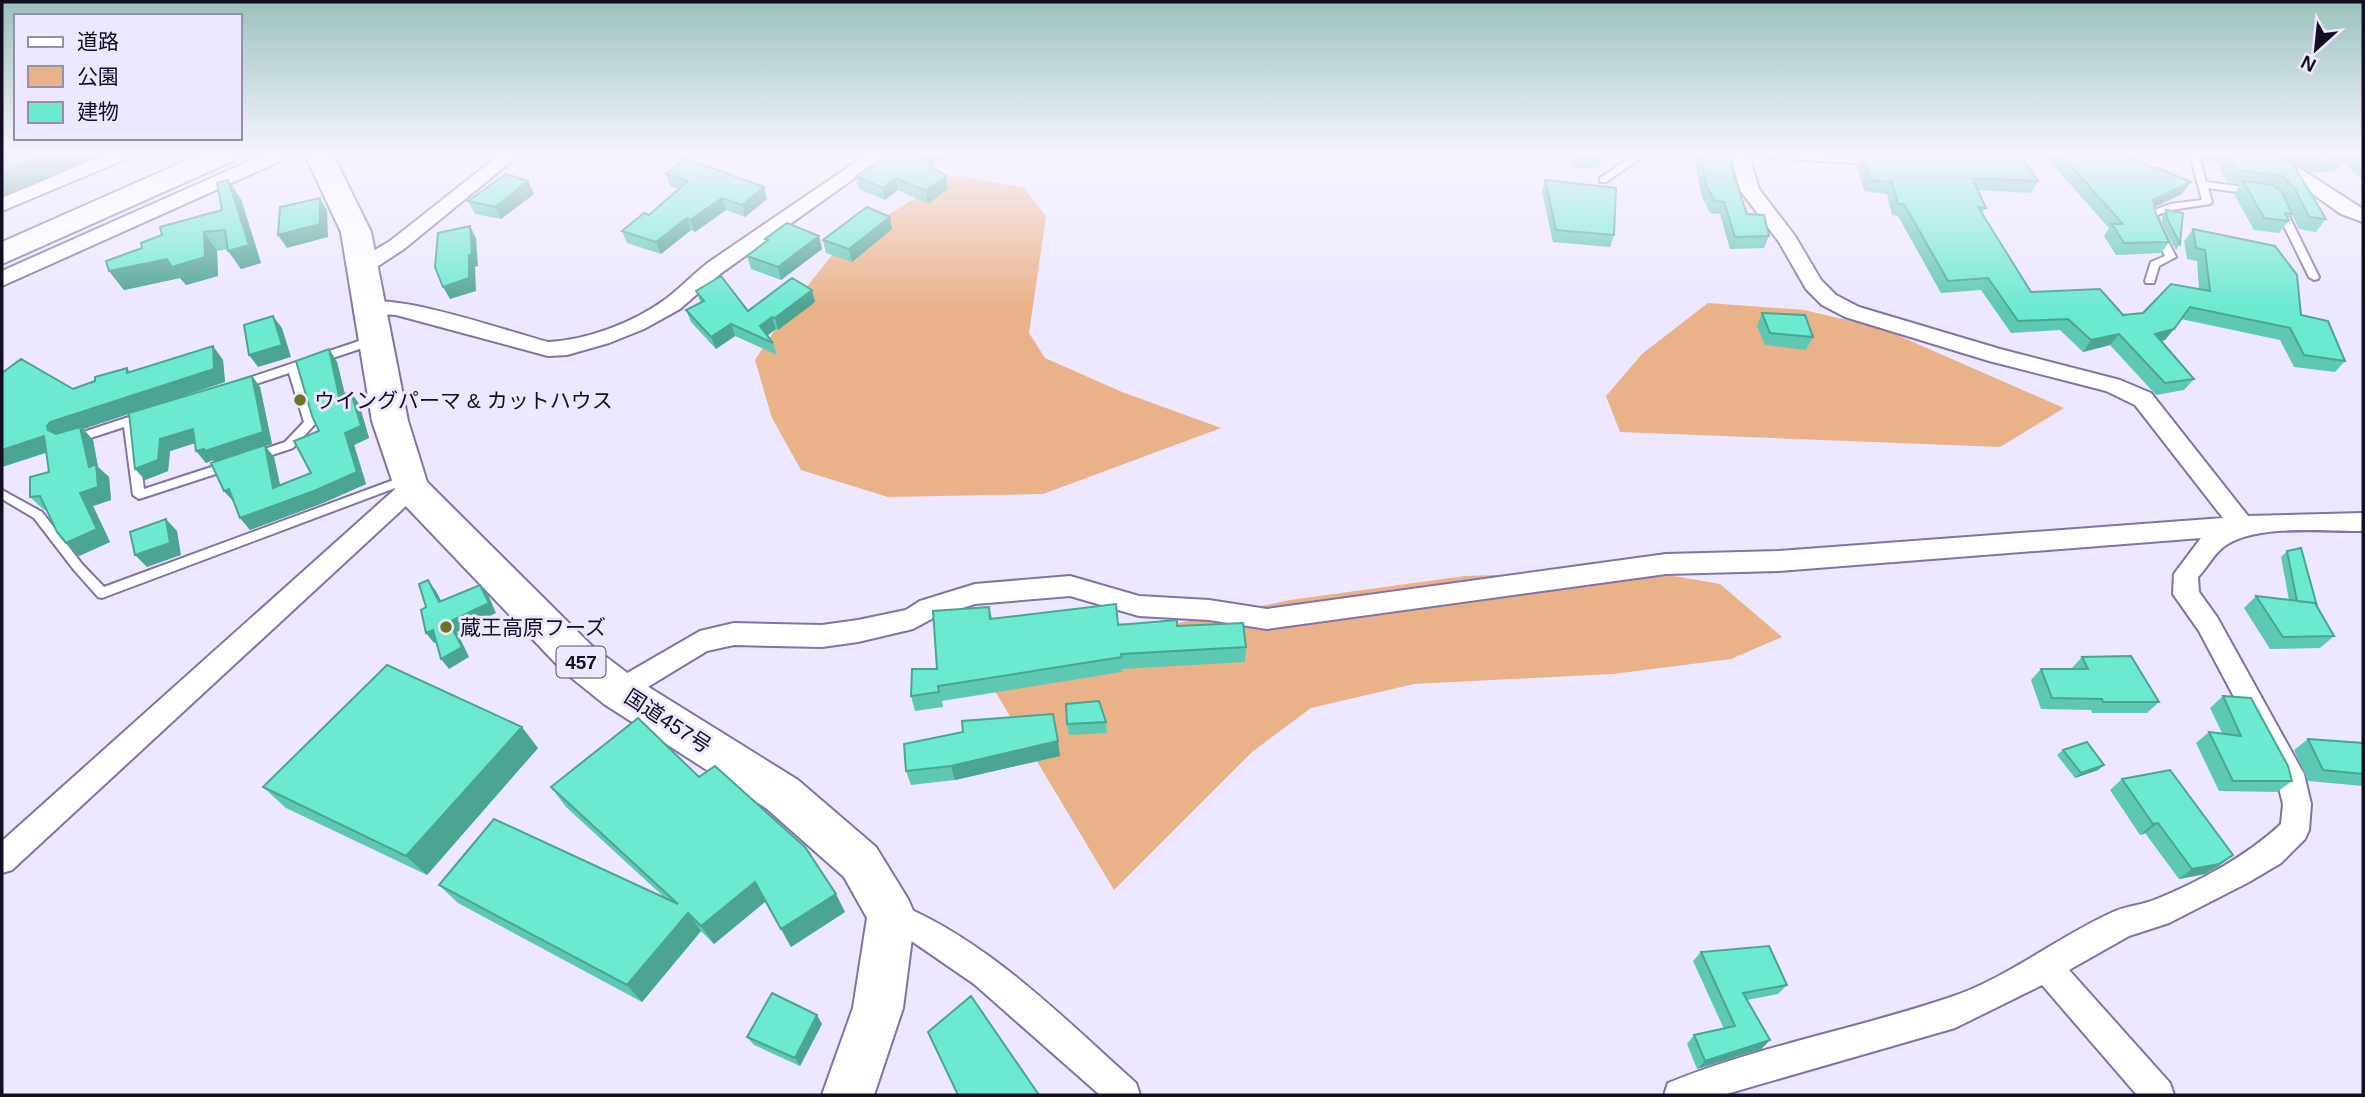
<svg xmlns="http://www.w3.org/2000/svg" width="2365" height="1097" font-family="Helvetica,'Noto Sans JP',sans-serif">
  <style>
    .green { fill: #eab288 }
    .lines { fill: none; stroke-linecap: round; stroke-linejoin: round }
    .service-casing { stroke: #8272a7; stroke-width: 4 }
    .minor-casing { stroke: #8272a7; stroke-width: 4 }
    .trunk-casing { stroke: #8272a7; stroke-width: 4 }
    .motorway-casing { stroke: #8272a7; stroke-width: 4 }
    .service { fill: #fff; fill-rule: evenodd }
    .minor { fill: #fff; fill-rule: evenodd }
    .trunk { fill: #fff; fill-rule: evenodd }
    .motorway { fill: #fff; fill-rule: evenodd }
    .wall { fill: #5dc9b3 }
    .shaded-wall { fill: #4ca492 }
    .building { fill: #6cead0; stroke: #4ca492; stroke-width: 2 }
    .poi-dot { fill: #687521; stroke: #ede7ff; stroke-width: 2.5 }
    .labels { text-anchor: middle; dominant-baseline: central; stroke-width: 6; stroke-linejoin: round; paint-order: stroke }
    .shield { fill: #ede7ff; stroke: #554f64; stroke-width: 2 }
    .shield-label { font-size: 19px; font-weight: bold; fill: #140e22 }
    .poi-label { font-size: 21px; fill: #140e22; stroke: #ede7ff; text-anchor: start }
    .street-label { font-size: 21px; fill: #140e22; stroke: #ede7ff }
  </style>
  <rect width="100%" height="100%" fill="#ede7ff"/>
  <path class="green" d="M953,175L1023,187L1046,216L1029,333L1045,358L1122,392L1221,428L1043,494L888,497L801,470L772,418L755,360L788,310L842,243Z
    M1708,303L1804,310L1881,328L2064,408L2000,447L1620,432L1606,396L1642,354Z
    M1639,570L1720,584L1782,637L1731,659L1613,674L1414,684L1311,708L1252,752L1114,890L986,676L1101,639L1290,600L1465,576Z"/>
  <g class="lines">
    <defs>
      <path id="service" d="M1634,155H1645L1606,182H1600V178Z
        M1766,155H1812L1871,158L1877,155H1889L1872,164L1771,158Z
        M2190,155H2199L2206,182L2252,188L2257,191L2252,194L2208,188L2212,202L2210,204L2171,210L2157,215L2160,225L2176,257L2159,266L2154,283H2146L2145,281L2151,262L2165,256L2150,225L2147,213L2170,204L2202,200Z
        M2280,205L2285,208L2319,277L2318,279L2314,280L2309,277L2275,208Z
        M374,336L379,340L378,343L299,369L316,423L293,448L257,460L253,459L251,456L253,453L285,442L304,422L289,373L241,389L237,388L235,385L237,382Z
        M144,412L148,413L150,416L148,419L135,423L144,489L230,461L236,465L234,468L139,499L133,495L124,427L72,444L66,440L68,437Z
        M407,475L411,476L413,479L411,482L102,598L98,597L74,570L34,518L2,499V490L42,512L82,564L104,587Z"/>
      <path id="minor" d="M104,155H128L126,159L2,211V198Z
        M263,155H287L285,159L2,286V271Z
        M499,155H519L404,249L369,272H355L352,267L355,262L390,241Z
        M866,155H887L720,274L680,309L644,329L609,343L567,355L548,356L396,315L362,313L359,308L362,303C399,293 506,331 548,342C588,340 635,322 667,298C683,286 696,271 712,260C763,225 815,190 866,155Z
        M1731,155H1749L1759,189L1795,236L1821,280L1836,295L1859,307L2000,349L2120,380L2151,393L2248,516L2363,513V531C2324,532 2247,522 2219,551C2211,559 2206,569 2198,577L2199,592L2217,617L2304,774L2311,804L2309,830L2305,839L2281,863L2249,882L2169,923L2129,936L2069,970L2170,1083L2174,1095H2137L2042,985L1955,1028L1723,1095H1664L1668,1083C1759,1046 1856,1029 1948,998C2007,979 2057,937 2113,912C2126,906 2141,905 2154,900C2197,883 2247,856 2281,824L2283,804L2276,776L2199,631L2173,594L2174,574L2201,538L1779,571L1666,574L1267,629L1209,620L1139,616L1070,596L975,604L937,616L913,629L858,642L822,647L734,645L707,651L628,699L619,702L610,699L606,691L610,683L700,631L734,623L822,625L858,620L906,610L920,601L975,584L1070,576L1139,596L1209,600L1267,609L1666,554L1779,551L2223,518L2135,405L2106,391L1989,361L1845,317L1822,305L1806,289L1779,242L1740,190Z
        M2258,155H2279L2363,209V222L2341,214Z
        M411,479L419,482L423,488L419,494L12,870L2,873V841L403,482Z
        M891,901C986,938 1061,1016 1136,1083L1140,1095H1100L974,984L913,942L880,925L876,915L880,905Z"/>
      <path id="trunk" d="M305,155H333L371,232L408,421L427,482L593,647L634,678L798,780L876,847L908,899L915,915L903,1008L874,1095H822L853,1008L867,918L844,877L766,808L604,704L563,671L398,498L372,421L341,232Z"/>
      <path id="motorway" d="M199,155H238L233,161L2,264V242Z"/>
    </defs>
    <use href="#service" class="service-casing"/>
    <use href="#minor" class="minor-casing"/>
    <use href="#trunk" class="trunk-casing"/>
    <use href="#motorway" class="motorway-casing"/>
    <use href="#service" class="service"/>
    <use href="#minor" class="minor"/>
    <use href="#trunk" class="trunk"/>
    <use href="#motorway" class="motorway"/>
  </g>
  <path class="wall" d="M889,155H949L930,166L946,176L948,189L928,204L898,190L885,200L859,189L856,176Z
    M1569,155H1604L1600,167L1574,169Z
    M1695,155H1730L1734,176L1747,214L1769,236L1764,248L1730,249L1720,214L1710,213L1702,197L1694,159Z
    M1862,155L1889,157L1890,155H2020L2038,181L2031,193L1978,190L1986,208L1982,213L2031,292L2123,315L2143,313L2199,289L2197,261L2187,259L2184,241L2193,229L2301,315L2345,361L2335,372L2294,367L2280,340L2181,319L2165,340L2161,341L2194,379L2184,390L2156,395L2110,345L2083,352L2060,330L2011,333L1981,290L1941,293L1898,216L1892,215L1887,194L1864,191L1857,166Z
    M2044,155H2127L2182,194L2154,207L2156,214L2169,242L2161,253L2116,255L2104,236L2109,228Z
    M2201,155H2280L2326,219L2316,232L2299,229L2292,214L2288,218L2289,221L2279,233L2254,230L2234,194L2241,184L2227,182L2216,162L2204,160Z
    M2283,155H2363V181L2343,162L2335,171L2312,173Z
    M666,174L764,187L767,199L745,217L726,210L695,232L691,230L661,254L627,243L622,231L649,215L679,189L670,186Z
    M1545,180L1614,235L1610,247L1553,242L1542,192Z
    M528,181L534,194L501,219L475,214L468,201Z
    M241,199L261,263L241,269L228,249L217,251L218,276L186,285L180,278L124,290L109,271L142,248L222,210Z
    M2166,210L2180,244L2176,250L2162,224V216Z
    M892,229L852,262L826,253L823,240Z
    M819,236L822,249L781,280L751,269L747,256L766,241L765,239Z
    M812,290L815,302L778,330L776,329L767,335L773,343L777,355L735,336L716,349L691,322L686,310L701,303L696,291L748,311Z
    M1762,313L1813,337L1806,350L1765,345L1757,326Z
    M329,349L337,362L345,394L359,404L369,438L354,445L366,484L323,503L250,530L233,501L224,491L214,462L213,460L206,463L195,443L170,451L168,471L145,480L129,414L83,429L93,440L98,467L109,477L111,500L93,506L110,542L79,556L66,543L47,510H44L30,497L49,472L46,453L2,467V373L73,389L127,368L130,372L223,360L225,382L155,405L252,376L260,387L272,444L265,446L274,457L280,485L311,473L319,431Z
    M2287,551L2334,636L2320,648L2270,649L2244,608L2256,596L2289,600L2281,557Z
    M989,607L992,618L1177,626L1246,647L1245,662L1122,669V672L942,701L943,707L915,711L911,696L937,669Z
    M2082,657L2159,702L2147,713H2092L2091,710L2041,709L2031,680L2041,669H2071Z
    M2223,696L2292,781L2277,792L2219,791L2196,743L2209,732L2222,733L2210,708Z
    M1106,722L1107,733L1069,735L1067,724Z
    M2308,739L2363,743V786L2308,781L2294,750Z
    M538,748L427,875L286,808L263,787Z
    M2063,750L2104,765L2098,770L2075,778L2057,755Z
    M1060,756L955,780L911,785L906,771Z
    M2122,779L2219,866L2205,874L2179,879L2145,833L2140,835L2110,790Z
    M551,787L845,912L791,947L766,901L714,944L701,931L642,1002L458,903L439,885L665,898L566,807Z
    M1701,952L1787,985L1778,994L1747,1000L1770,1040L1761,1049L1697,1069L1687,1044L1694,1035L1724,1029L1693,961Z
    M822,1024L800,1066L754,1045L747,1037Z"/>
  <path class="shaded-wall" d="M44,155H100L2,196V172Z
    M926,155H949L922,171L920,159Z
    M946,176L948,189L928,204L926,191Z
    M895,178L898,190L885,200L883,188Z
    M228,180L241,199L261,263L241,269L228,251Z
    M528,181L534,194L501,219L495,207Z
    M2191,182L2182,194L2145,212L2153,200Z
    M764,187L767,199L745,217L742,205Z
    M320,198L327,210L328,237L287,248L278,235Z
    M722,198L726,210L695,232L690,220Z
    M890,217L892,229L852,262L849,249Z
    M687,218L691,230L661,254L656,242Z
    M470,226L476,238L478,266L475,267L476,291L450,299L443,287L469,255Z
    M204,232L217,251L218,276L186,285L180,278L124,290L109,271Z
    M819,236L822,249L781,280L778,267Z
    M812,290L815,302L778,330L775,318Z
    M273,316L282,328L291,357L258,367L249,355Z
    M772,317L776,329L764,338L760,326Z
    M731,324L735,336L716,349L711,337Z
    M2174,329L2165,340L2146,346L2155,334Z
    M2119,334L2110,345L2083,352L2091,340Z
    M213,346L223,360L225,382L83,429L93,440L98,467L109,477L111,500L93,506L110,542L79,556L66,543L80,493L60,440L48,430L47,426L50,422Z
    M329,349L337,362L348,408L339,396Z
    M252,376L260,387L272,444L265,446L274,457L283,499L215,463L213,460L206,463L196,451L204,449Z
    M351,392L359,404L369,438L354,445L366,484L323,503L250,530L240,518L314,491L345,433Z
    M193,429L202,441L170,451L168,471L145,480L135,469L160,439Z
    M44,436L56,449L2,467V450Z
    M229,489L235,503L224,491Z
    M166,519L177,531L181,555L147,567L135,555Z
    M428,580L436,591L447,612L439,602Z
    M482,587L489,597L496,613L457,632L469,657L449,669L441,659L449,622Z
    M433,630L440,640L434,643L426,633Z
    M522,727L538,748L427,875L406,856Z
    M1058,741L1060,756L955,780L951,766Z
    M2104,765L2098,770L2075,778L2081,773Z
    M2158,823L2145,833L2140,835L2153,824Z
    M2233,855L2219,866L2205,874L2179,879L2192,869Z
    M755,882L766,901L714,944L701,926Z
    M836,894L845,912L791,947L781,929Z
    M688,913L701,931L642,1002L627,985Z
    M817,1015L822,1024L800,1066L795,1058Z
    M1770,1040L1761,1049L1697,1069L1705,1061Z"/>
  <path class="building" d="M2,155H44L2,172Z
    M889,155H926L920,159L946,176L926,191L895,178L883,188L856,176Z
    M1577,155H1602L1577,157Z
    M1700,155H1730L1734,176L1747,214L1764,215L1769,236L1735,237L1724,202L1715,201L1706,185Z
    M1862,155L1897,157L1896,155H2020L2038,181L1972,178L1986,208L1978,207L2031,292L2100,289L2123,315L2143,313L2171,284L2210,291L2205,250L2196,248L2193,229L2275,246L2297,275L2301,315L2328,321L2345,361L2304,355L2290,328L2190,307L2174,329L2155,334L2194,379L2165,383L2119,334L2091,340L2068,319L2018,321L1988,278L1948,281L1904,204H1898L1892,182L1870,180Z
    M2061,155H2127L2154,168L2156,167L2191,182L2153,200L2156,214L2169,242L2124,243L2112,224H2123Z
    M2227,155H2280L2293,164L2326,219L2309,217L2295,189L2282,176L2236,170Z
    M2312,155H2343L2345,159L2322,161Z
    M2356,155H2363V161Z
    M685,158L764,187L742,205L722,198L690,220L687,218L656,242L622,231L644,213L649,215L688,181L666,174Z
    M506,174L528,181L495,207L468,201Z
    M228,180L249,245L228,251L225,230L204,232L205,257L172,267L167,259L109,271L106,261L142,248L141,243L162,235L160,227L222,210L217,183Z
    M1545,180L1616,188L1614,235L1556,230Z
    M2243,181L2273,185L2282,192L2292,214L2285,213L2289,221L2264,218Z
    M320,198V224L278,235L280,207Z
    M867,207L890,217L849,249L823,240Z
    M2166,210L2183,213L2180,244L2167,218Z
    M787,223L819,236L778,267L747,256L768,240L765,239Z
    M470,226L472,254L469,255V278L443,287L435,267L438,233Z
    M721,276L748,311L792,278L812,290L775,318L772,317L760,326L773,343L731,324L711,337L686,310L704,301L696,291Z
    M1762,313L1805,315L1813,337L1770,333Z
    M273,316L282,345L249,355L244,325Z
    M213,346L214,369L50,422L47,426L48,430L56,434L80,427L89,467L96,464L98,487L80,493L97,529L66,543L57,532L40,496L30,497V477L49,472L44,436L2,450V373L21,359L73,389L95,381V377L127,368V373Z
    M329,349L339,396L351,392L361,426L345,433L357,472L314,491L240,518L229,489L224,491L211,463L265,445L273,488L311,473L294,441L319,431L312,416L296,361Z
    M252,376L263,432L205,451L204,449L196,451L193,429L160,439L158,460L135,469L129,413Z
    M166,519L170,543L135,555L130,532Z
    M2301,548L2317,606L2315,603L2297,601L2287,551Z
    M428,580L439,602L480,585L489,603L449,622L462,647L441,659L433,630L426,633L421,610L426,607L419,584Z
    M2256,596L2315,603L2334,636L2283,637Z
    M1116,604L1118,625L1177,620V626L1243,623L1246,647L1121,654L1122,657L938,686L939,692L911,696L912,669H937L933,611L989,607L990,619Z
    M2131,656L2159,702H2103L2102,699L2052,698L2041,669H2088L2082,657Z
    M387,665L522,727L406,856L263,787Z
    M2223,696L2251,698L2288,766L2292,781H2233L2209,732L2241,736Z
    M1099,701L1106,722L1067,724L1066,704Z
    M1053,714L1058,741L951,766L906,771L904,744L963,732L962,721Z
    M638,718L699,777L715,766L805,847L836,894L781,929L755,882L701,926L688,913L627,985L439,885L494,819L678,904L551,787Z
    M2308,739L2363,743V774L2323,770Z
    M2087,742L2104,765L2081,773L2063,750Z
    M2170,770L2233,855L2219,864L2192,869L2158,823L2153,824L2122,779Z
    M1769,946L1787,985L1743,993L1770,1040L1705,1061L1694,1035L1735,1026L1701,952Z
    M772,993L817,1015L795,1058L747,1037Z
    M971,996L1039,1095H958L928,1032Z"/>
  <linearGradient id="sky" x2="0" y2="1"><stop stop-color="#99c1bc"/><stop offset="0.5" stop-color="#f7f4ff"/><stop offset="1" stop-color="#f7f4ff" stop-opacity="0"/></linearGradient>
  <rect width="2365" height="308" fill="url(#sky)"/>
  <g class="poi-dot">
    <circle cx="300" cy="400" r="7"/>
    <circle cx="446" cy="627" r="7"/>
  </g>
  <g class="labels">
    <rect class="shield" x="556.5" y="646.5" width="49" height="31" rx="5"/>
    <g class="shield-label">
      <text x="581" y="662">457</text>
    </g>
    <g class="poi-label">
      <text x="314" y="400">ウイングパーマ &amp; カットハウス</text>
      <text x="460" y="627">蔵王高原フーズ</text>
    </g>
    <g class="street-label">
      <text transform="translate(668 721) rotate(33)">国道457号</text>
    </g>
  </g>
  <rect width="2365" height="1097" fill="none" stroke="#140e22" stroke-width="7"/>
  <rect x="14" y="14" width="228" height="126" fill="#ede7ff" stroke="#9690a7" stroke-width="2"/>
  <rect x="28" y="37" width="35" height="10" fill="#ffffff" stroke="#9690a7" stroke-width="2"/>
  <text x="77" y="49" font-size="21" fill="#140e22">道路</text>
  <rect x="28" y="66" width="35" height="21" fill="#eab288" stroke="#9690a7" stroke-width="2"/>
  <text x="77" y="84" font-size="21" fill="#140e22">公園</text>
  <rect x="28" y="102" width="35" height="21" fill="#6cead0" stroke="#9690a7" stroke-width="2"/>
  <text x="77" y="119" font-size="21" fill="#140e22">建物</text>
  <g transform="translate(2316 49) rotate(207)" stroke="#ede7ff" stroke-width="5" paint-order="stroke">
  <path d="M0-5L12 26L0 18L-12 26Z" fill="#140e22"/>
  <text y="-10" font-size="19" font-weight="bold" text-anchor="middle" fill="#140e22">N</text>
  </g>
</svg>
